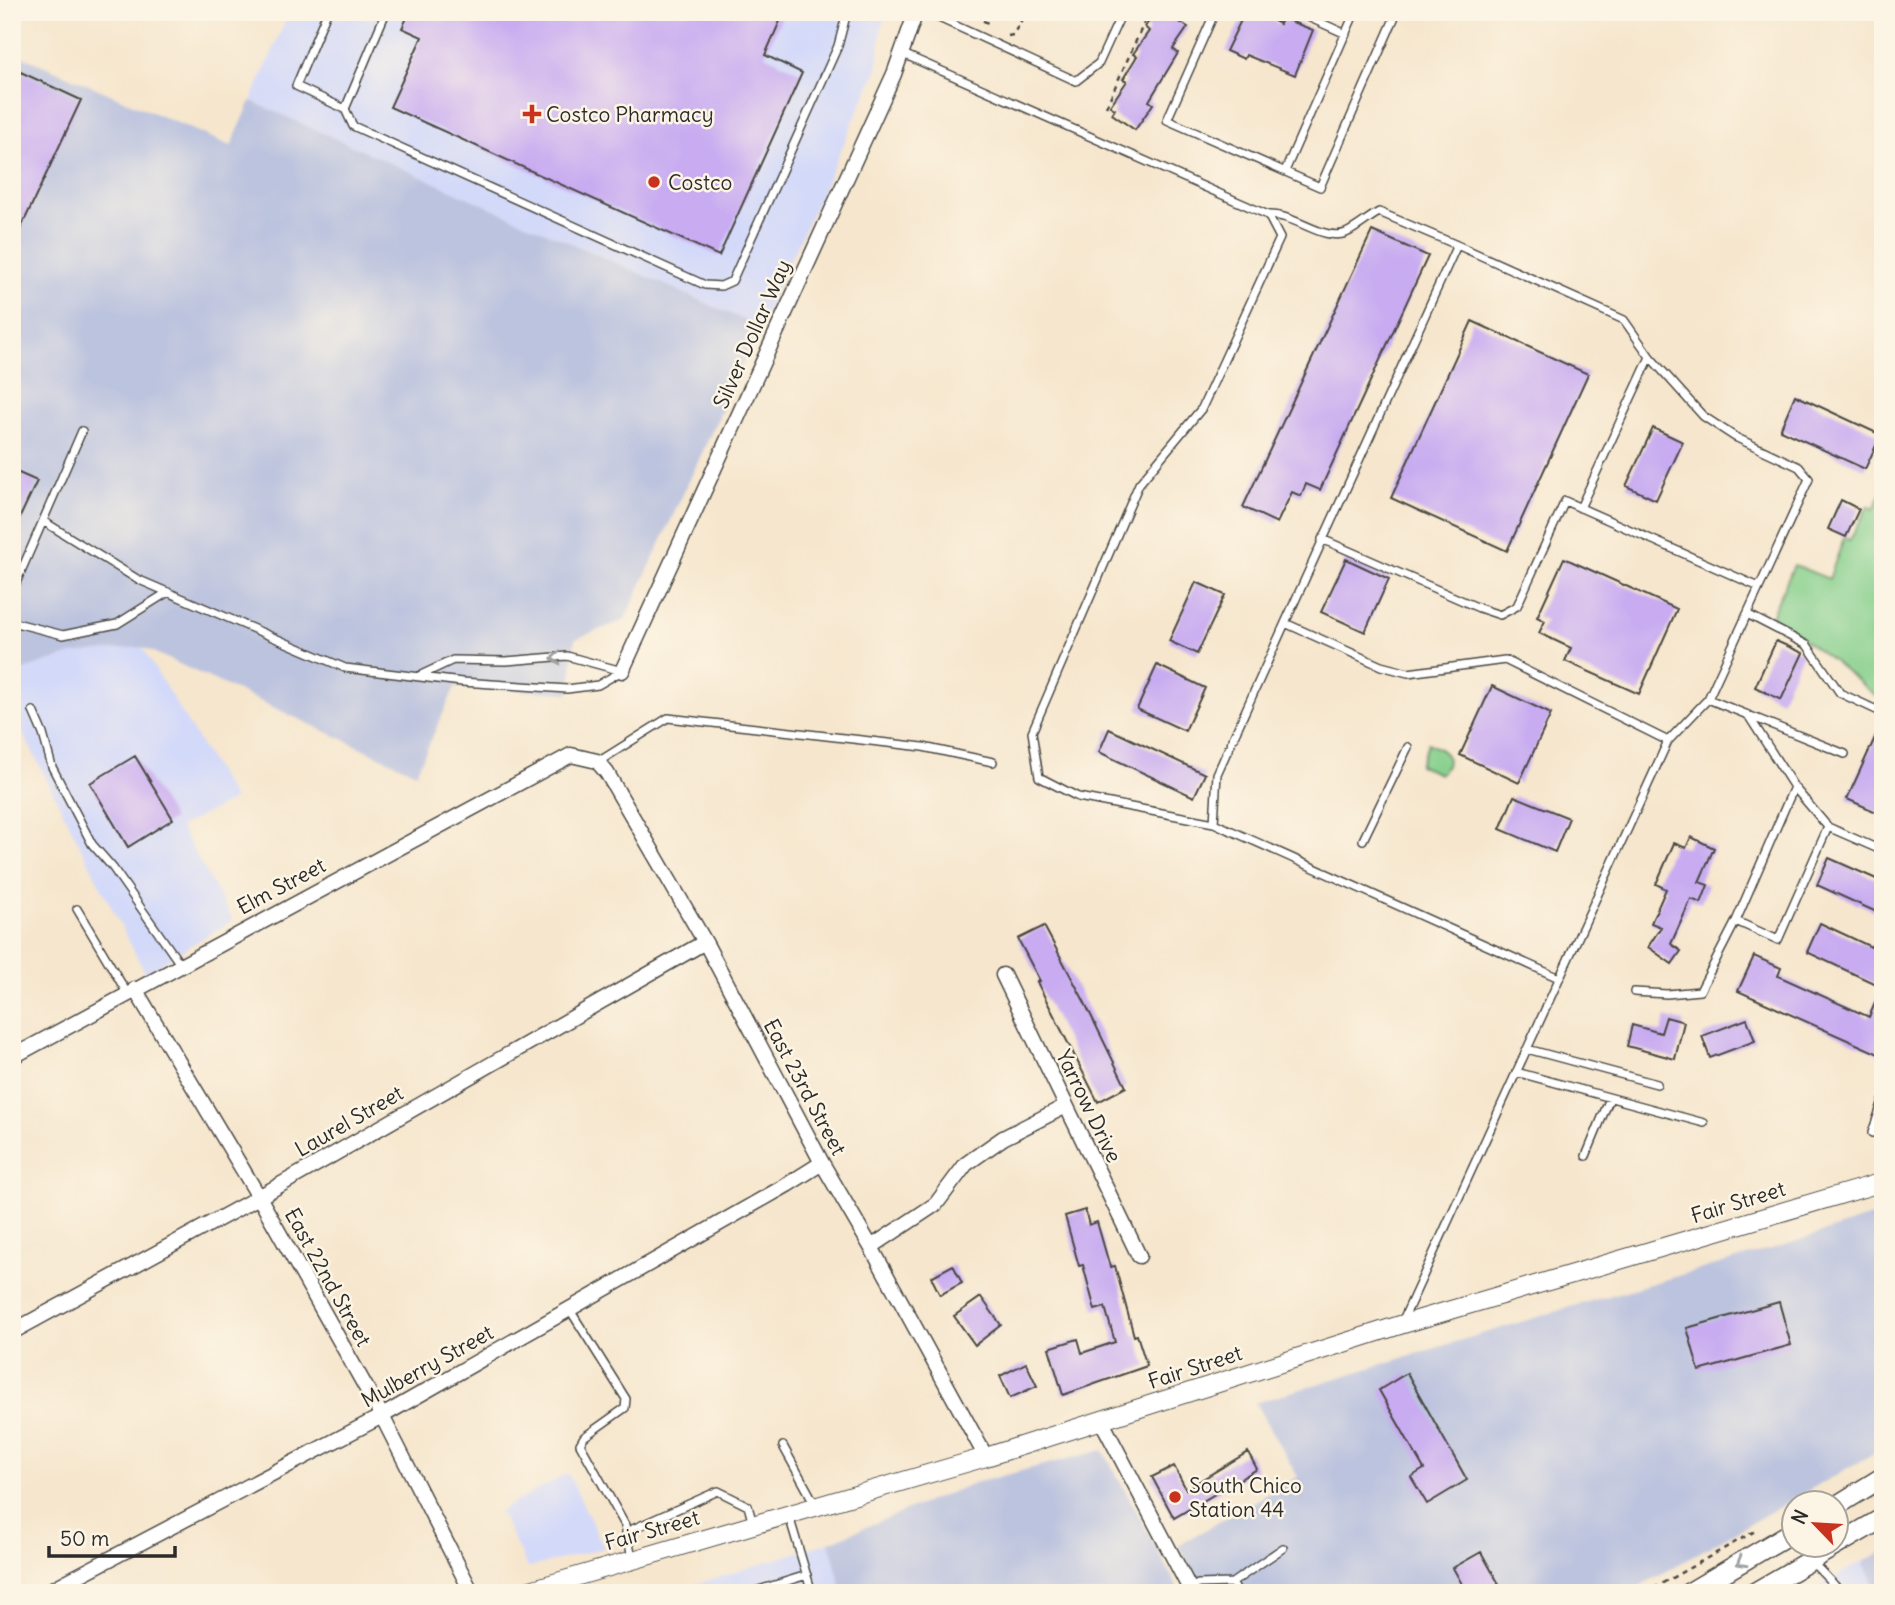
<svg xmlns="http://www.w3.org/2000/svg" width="1895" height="1605" font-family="Delius,sans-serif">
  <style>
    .built { fill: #d3d9f9 }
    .industrial { fill: #bcc3de }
    .green { fill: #85cf8c; stroke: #587d5c; stroke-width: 2 }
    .building { fill: #c8abf1 }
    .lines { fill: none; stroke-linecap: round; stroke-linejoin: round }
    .service-casing { stroke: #494743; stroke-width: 10 }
    .minor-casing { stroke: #494743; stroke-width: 17 }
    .tertiary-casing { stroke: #494743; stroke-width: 20 }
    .secondary-casing { stroke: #494743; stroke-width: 22 }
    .path { stroke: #494743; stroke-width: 2.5; stroke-dasharray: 5 5; stroke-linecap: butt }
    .service { stroke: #fff; stroke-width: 7 }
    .minor { stroke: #fff; stroke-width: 14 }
    .tertiary { stroke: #fff; stroke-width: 18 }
    .secondary { stroke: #fff; stroke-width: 19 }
    .oneway { stroke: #a0a0a0 }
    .poi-dot { fill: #c8321e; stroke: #fcf5e5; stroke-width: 2.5 }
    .labels { text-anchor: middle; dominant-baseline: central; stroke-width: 5; stroke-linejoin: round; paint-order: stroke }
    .poi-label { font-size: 21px; fill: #2b2b2b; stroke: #fcf5e5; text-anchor: start }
    .street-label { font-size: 21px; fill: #2b2b2b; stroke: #fcf5e5 }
  </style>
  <rect width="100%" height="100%" fill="#fcf5e5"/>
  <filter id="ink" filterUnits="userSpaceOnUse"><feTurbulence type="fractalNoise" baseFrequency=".0143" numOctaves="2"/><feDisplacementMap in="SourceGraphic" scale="14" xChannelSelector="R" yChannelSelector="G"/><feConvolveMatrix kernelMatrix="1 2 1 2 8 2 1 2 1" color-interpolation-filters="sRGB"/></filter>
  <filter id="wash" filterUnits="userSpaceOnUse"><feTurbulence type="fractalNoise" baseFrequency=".00686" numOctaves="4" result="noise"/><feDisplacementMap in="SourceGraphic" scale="28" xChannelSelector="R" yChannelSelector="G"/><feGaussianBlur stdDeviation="1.57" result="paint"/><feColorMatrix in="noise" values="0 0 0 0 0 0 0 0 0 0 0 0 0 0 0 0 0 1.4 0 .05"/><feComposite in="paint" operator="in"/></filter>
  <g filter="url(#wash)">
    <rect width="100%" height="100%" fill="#f6e6cd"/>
    <path class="built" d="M289,12H888L881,29L878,68L760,327L251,101Z
      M142,647L234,800L180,827L233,920L145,973L12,712V674L72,654Z
      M568,1473L604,1548L528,1568L499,1511Z
      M829,1542L843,1593H669Z
      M1863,1561L1877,1593H1808Z"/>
    <path class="industrial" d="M12,52L231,146L251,101L760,327L625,620L575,639L570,693L455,687L416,773L142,647L72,654L12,674Z
      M1883,1213V1448L1628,1593H1205L1178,1545L1298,1477L1255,1403L1577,1305L1785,1245Z
      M1103,1450L1181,1593H843L829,1542L974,1483Z
      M1883,1552V1593H1877L1863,1561Z"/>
    <path class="green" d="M1883,490V702L1832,660L1771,616L1794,565L1829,579L1844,538L1850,540L1868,506L1874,509Z
      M1428,743C1443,750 1458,759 1439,774L1419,765Z"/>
    <g id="blocks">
      <path class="building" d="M410,12H784L765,55L802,73L719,256L390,107L422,37L402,28Z
        M1155,12H1189L1181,23L1188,27L1173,49L1178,53L1149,101L1153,104L1135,130L1112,114L1115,109L1110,106L1127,81L1123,79L1137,56L1133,54L1149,31L1145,27Z
        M1245,12H1256L1280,24L1282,18L1313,30L1295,75L1246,55L1244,59L1226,51Z
        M12,68L81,100L12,247Z
        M1372,231L1428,256L1320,490L1306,484L1301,496L1292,492L1277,523L1243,507Z
        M1472,321L1588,374L1507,551L1391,498Z
        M1795,395L1881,435L1865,469L1780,430Z
        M1653,428L1683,442L1656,500L1626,486Z
        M12,470L37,481L12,534Z
        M1841,500L1859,509L1846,537L1828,529Z
        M1564,558L1677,609L1639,694L1565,661L1571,648L1539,633L1545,621L1537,617Z
        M1346,559L1389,579L1365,632L1321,612Z
        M1196,582L1225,595L1197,654L1169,641Z
        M1776,641L1803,653L1781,700L1755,687Z
        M1157,665L1205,688L1185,731L1137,709Z
        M1492,686L1551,714L1519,783L1460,755Z
        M1883,720V815L1847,799Z
        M1109,729L1205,774L1194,797L1099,752Z
        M135,756L173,819L128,847L90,783Z
        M1514,796L1569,818L1555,852L1500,829Z
        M1691,837L1714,848L1699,882L1708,885L1701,903L1691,899L1671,944L1681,951L1672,964L1648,947L1661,927L1651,923L1666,889L1656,884L1674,843L1686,848Z
        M1829,858L1883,882V915L1817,885Z
        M1820,923L1871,947L1873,944L1883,948V1056L1738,991L1754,956L1781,968L1778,976L1869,1017L1882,987L1807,952Z
        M1044,926L1084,1001L1126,1087L1098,1102L1037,982L1040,981L1018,939Z
        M1666,1017L1684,1022L1675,1059L1627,1046L1632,1025L1661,1033Z
        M1747,1019L1755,1041L1710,1058L1702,1036Z
        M1085,1210L1089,1225L1097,1222L1110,1267L1115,1266L1134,1336L1137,1335L1147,1366L1063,1395L1049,1348L1078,1339L1082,1353L1115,1342L1105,1307L1095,1310L1083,1265L1079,1266L1065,1216Z
        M953,1265L962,1283L940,1295L931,1277Z
        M981,1297L1001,1325L975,1345L954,1316Z
        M1779,1302L1791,1345L1699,1371L1687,1328Z
        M1026,1363L1037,1386L1010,1398L1000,1376Z
        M1407,1373L1467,1480L1427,1504L1411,1477L1424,1469L1379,1390Z
        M1248,1452L1257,1469L1174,1518L1152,1477L1174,1466L1186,1489Z
        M1481,1552L1504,1593H1467L1453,1568Z"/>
    </g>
  </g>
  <g filter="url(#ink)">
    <use href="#blocks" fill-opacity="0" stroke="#494743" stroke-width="2"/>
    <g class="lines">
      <defs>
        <path id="service" d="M327,12L296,86L345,109L386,12
          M926,12L1076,81L1099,63L1120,17
          M1215,12L1167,120L1320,187L1397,12
          M1297,12L1346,34
          M901,53L1268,215L1280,238L1202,408L1139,484L1032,732L1039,777L1078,797L1214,823L1559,978
          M345,109L353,126L705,285L721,286L732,281L838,46L847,12
          M1285,171L1355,12
          M1268,215C1296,214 1323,242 1346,233C1357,228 1368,218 1379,212L1457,245
          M1580,508L1650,357
          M43,521L137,579L345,668L462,682L567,689L598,685L622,671
          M1322,539L1479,608L1500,615L1517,606L1565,501L1759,587
          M12,592L82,431
          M1747,614L1807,645L1840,693L1883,713
          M12,622L63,635L117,624L168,592
          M419,676L453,660L506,661L567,656L622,671
          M1708,699L1845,754
          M33,711L43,734L52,767L92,844L113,868L180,964
          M1748,715L1794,787L1828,827L1883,851
          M598,762L668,718L923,747L993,762
          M1214,823L1217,774L1285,623
          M1363,840L1408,747
          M77,909L127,993
          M1736,921L1778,940L1828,827
          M1634,992L1667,994L1700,991L1736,921L1794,787
          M1527,1049L1657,1084
          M1516,1072L1704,1123
          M1883,1101L1872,1133L1883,1129
          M1586,1156L1610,1098
          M570,1310L626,1399L625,1408L584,1437L580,1444L625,1525L632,1558
          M1402,1322L1668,741L1708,699L1809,479L1799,467L1735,437L1703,416L1650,357L1624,320L1457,245L1285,623L1381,666L1408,673L1505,660L1668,741
          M783,1446L816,1506
          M789,1516L812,1593
          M626,1532L718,1491L748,1506L753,1524
          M1811,1561L1842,1593
          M1232,1583L1283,1548
          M1190,1589L1198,1584L1232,1583L1238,1593
          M749,1593L807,1575"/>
        <path id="minor" d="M622,671L894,74L916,12
          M1003,975L1139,1256
          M135,989L259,1197L382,1416L472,1593
          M12,1057L571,755L597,761L607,773L705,942L822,1163L871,1247L986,1457
          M871,1247L936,1204L966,1164L1003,1138L1066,1106
          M12,1332L259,1197L705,942
          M1101,1420L1192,1593
          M45,1593L382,1416L787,1185L822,1163"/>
        <path id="tertiary" d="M520,1593L986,1457L1400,1325L1883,1182"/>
        <path id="secondary" d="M1836,1506L1883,1477
          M1689,1593L1794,1531
          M1754,1593L1883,1518"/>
      </defs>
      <use href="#service" class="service-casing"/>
      <use href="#minor" class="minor-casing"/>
      <use href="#tertiary" class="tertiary-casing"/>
      <use href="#secondary" class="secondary-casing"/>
      <path class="path" d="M965,12L990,24
        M1008,36L1013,35L1026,12
        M1106,107L1149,12
        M1804,1504L1822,1494
        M690,1588L691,1593
        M1645,1593L1757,1530"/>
      <use href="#service" class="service"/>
      <use href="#minor" class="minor"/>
      <use href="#tertiary" class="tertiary"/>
      <use href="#secondary" class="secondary"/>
    </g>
    <defs><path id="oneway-chevron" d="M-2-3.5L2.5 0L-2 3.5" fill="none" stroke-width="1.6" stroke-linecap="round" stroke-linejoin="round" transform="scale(1.75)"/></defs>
    <g class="oneway">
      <use href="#oneway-chevron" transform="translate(556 658) rotate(176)"/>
      <use href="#oneway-chevron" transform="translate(1741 1562) rotate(150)"/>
    </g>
  </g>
  <g class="poi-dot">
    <path d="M528.5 103.5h7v7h7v7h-7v7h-7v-7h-7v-7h7z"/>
    <circle cx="654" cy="182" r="7"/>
    <circle cx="1175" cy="1497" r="7"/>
  </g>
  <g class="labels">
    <g class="poi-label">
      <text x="546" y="114">Costco Pharmacy</text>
      <text x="668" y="182">Costco</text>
      <text x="1189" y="1485">South Chico<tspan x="1189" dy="24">Station 44</tspan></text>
    </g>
    <g class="street-label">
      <text transform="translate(752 334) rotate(-66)">Silver Dollar Way</text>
      <text transform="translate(281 886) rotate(-28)">Elm Street</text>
      <text transform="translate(805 1087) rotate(62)">East 23rd Street</text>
      <text transform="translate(1089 1106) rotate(64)">Yarrow Drive</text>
      <text transform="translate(349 1121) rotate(-30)">Laurel Street</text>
      <text transform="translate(1738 1202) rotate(-17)">Fair Street</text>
      <text transform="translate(328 1277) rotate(61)">East 22nd Street</text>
      <text transform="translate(427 1366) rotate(-29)">Mulberry Street</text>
      <text transform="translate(1195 1367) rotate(-18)">Fair Street</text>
      <text transform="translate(652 1530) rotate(-16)">Fair Street</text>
    </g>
  </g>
  <rect width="1895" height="1605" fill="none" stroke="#fcf5e5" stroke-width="42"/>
  <g transform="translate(1815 1524) rotate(295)"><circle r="33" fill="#fcf5e5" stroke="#a8a49b" stroke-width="2"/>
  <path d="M0-5L12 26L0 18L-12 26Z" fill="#c8321e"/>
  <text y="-10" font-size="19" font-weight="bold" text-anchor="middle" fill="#2b2b2b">N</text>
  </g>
  <path d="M49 1546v10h126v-10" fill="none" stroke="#2b2b2b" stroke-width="3.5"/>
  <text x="60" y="1546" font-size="21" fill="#2b2b2b" stroke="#fcf5e5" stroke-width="5" paint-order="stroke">50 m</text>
</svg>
